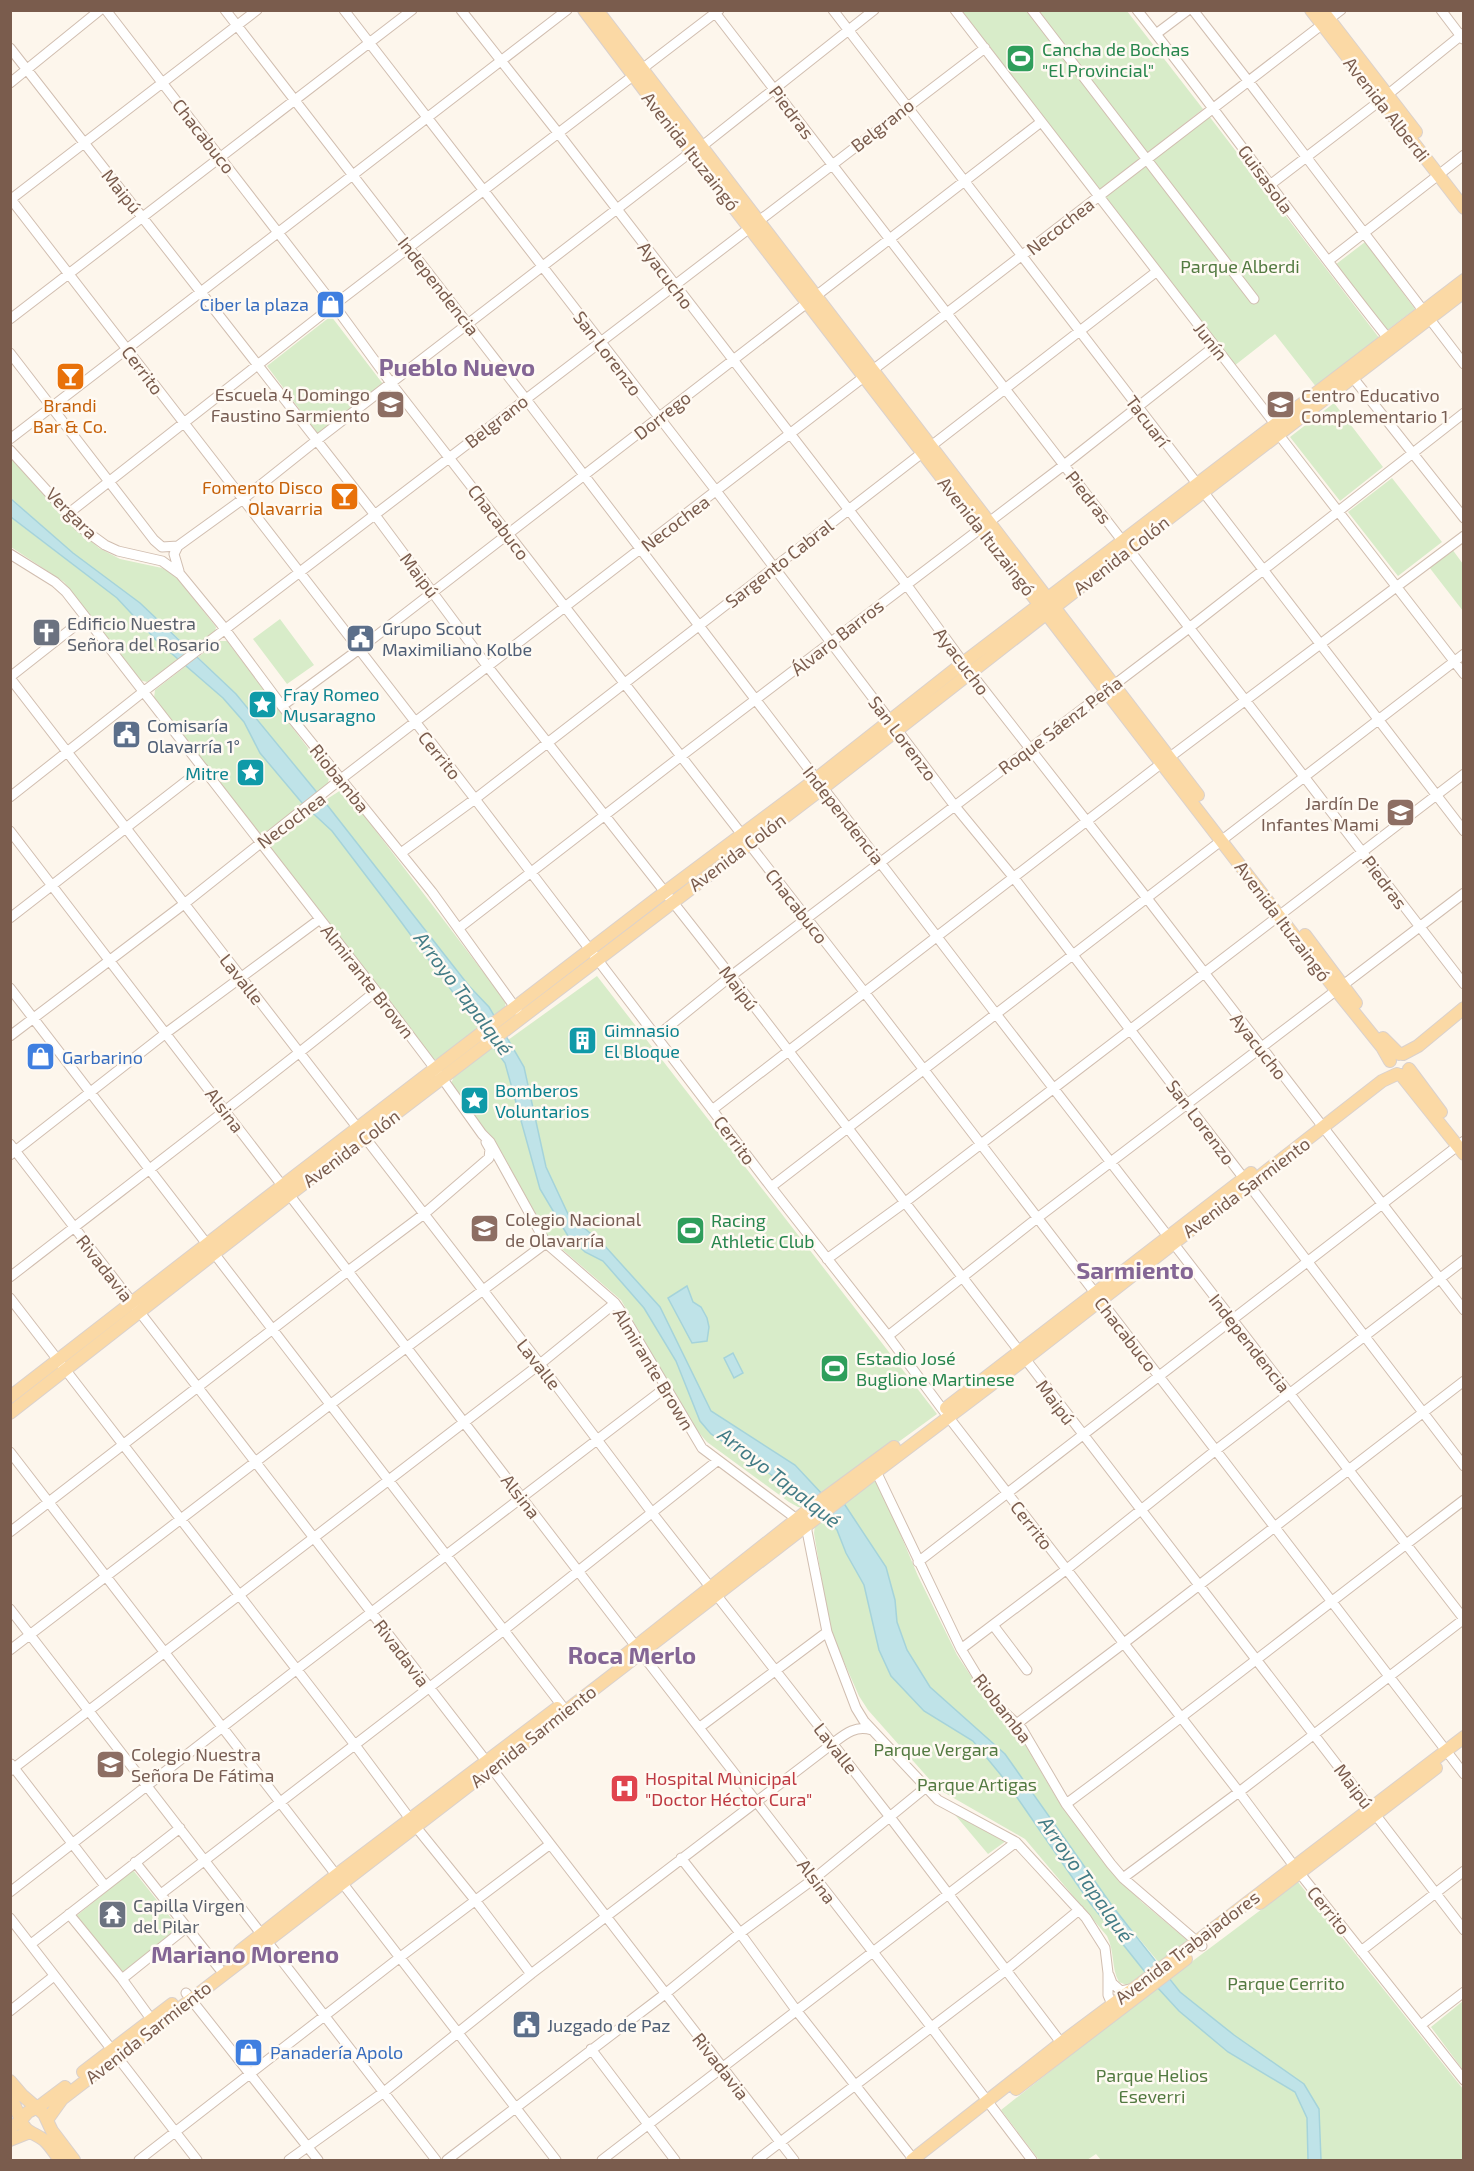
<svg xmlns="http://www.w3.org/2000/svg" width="1474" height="2171" font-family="'Exo 2',sans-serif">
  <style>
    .green { fill: #d8ecc9 }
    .water { fill: #bfe3e8; stroke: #a5d3da; stroke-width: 1.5 }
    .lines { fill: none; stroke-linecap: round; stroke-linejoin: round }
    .minor-casing { stroke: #d1beb0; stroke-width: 11 }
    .major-casing { stroke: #dad1cd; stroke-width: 14 }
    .minor { stroke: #fff; stroke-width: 9 }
    .major { stroke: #fbd9a5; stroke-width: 12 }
    .labels { text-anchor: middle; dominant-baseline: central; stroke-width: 5; stroke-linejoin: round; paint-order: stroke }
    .leisure-label { font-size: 18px; fill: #27864d; stroke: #fffaf3; text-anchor: start }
    .street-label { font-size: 18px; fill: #7a5c4d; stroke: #fffaf3 }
    .park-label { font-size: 18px; fill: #537a41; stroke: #fffaf3 }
    .shop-label { font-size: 18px; fill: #366cbe; stroke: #fffaf3; text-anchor: start }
    .education-label { font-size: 18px; fill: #785e54; stroke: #fffaf3; text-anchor: start }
    .food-label { font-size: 18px; fill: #c56008; stroke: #fffaf3 }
    .worship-label { font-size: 18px; fill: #5b616d; stroke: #fffaf3; text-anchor: start }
    .service-label { font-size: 18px; fill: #4e5e75; stroke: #fffaf3; text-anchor: start }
    .culture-label { font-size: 18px; fill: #0d838f; stroke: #fffaf3; text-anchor: start }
    .health-label { font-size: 18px; fill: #be3a42; stroke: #fffaf3; text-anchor: start }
    .water-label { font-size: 20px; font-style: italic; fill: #437c86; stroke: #fffaf3 }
    .district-label { font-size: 24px; font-weight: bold; fill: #846695; stroke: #fffaf3 }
  </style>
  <rect width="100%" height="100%" fill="#fdf6ec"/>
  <path class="green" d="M961,11H1127L1203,109L1099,191Z
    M1209,116L1380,339L1317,388L1275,334L1234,366L1105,197Z
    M1365,242L1415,309L1386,331L1335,265Z
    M331,316L383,384L318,434L267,366Z
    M1334,403L1383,467L1340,501L1290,437Z
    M11,455L68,522L84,535L99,548L120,559L162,568L174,574L216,627L215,632L191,650L140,603L73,553L11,498Z
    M1392,478L1442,542L1398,576L1348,512Z
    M10,517L117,598L156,640L179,659L147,682L139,680L64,582L11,547Z
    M1452,549L1463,564V611L1429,567Z
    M280,619L314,665L287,684L253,639Z
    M220,641H227L329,776L328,784L317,792L236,694L198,657Z
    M186,666L223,698L244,722L260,753L303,804L263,834H258L154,698L155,690Z
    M341,790L347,793L506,1002L504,1010L495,1017L489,1007L469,986L324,801Z
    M310,811L332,831L396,915L479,1028L437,1060L431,1058L271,850V841Z
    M597,976L937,1414L824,1496L795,1465L711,1411L604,1245L568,1214L546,1167L524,1067L508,1040Z
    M493,1047L505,1063L540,1189L568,1236L585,1252L603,1261L644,1308L676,1361L700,1421L711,1434L753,1460L807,1500L811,1505L806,1509L798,1507L789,1502L707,1442L693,1426L621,1300L549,1238L503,1155L451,1084L454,1076Z
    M875,1479L878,1481L918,1576L957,1655L994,1711L1016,1729L1057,1799L1119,1880L1143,1903L1187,1940L1186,1946L1160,1964L1113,1907L1005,1754L930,1687L907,1650L897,1622L895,1600L843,1502Z
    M825,1516L837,1530L846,1553L864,1585L879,1650L924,1711L973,1741L1005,1780L1090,1903L1147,1973L1129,1986L1119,1982C1111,1968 1115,1952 1107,1936L1025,1839L938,1789L868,1710L859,1696L830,1630L814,1533L815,1525Z
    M951,1810L1006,1841L988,1854Z
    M133,1870L179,1928L121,1975L75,1917Z
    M1298,1882L1463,2089V2160H1321L1319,2109L1234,2035L1180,1992L1170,1978Z
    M1157,1987L1179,2011L1228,2052L1295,2092L1307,2118L1308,2160H1101L1096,2154L1087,2160H1039L1001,2110Z
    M1463,2001V2070L1431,2027Z"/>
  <path class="water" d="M10,498L73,553L140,603L236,694L324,801L469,986L489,1007L524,1067L546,1167L568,1214L604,1245L660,1307L711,1411L795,1465L824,1496L843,1502L886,1567L895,1600L897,1622L907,1650L930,1687L1005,1754L1113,1907L1180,1992L1234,2035L1304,2084L1319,2109L1321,2160H1308L1307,2118L1295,2092L1228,2052L1179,2011L1157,1987L1090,1903L1005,1780L973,1741L924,1711L891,1676L879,1650L864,1585L846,1553L837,1530L825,1516L753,1461L711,1434L700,1421L676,1361L644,1308L603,1261L585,1252L568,1236L540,1189L505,1063L396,915L332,831L303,804L260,753L244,722L223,698L156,640L117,598L11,517Z
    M687,1286L693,1302L701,1307L707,1318L709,1327L707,1341L692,1343L668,1298Z
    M733,1353L743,1373L734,1378L724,1358Z"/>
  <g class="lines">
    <defs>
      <path id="minor" d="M106,10L334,305L391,383L865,993L1464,1774
        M225,10L525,398L996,1014L1464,1619
        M344,10L717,492L954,805L1014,878L1464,1466
        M461,10L559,134L906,584L970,672L1146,897L1464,1310
        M713,10L1464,984
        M833,10L1464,831
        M955,10L1275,424L1279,435L1464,674
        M1032,10L1254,299
        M1137,10C1224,119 1304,234 1391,342
        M1193,10L1249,82L1464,364
        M1441,10L1463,39
        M1156,34L1188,10
        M10,48L375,515L488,667L731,976L1464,1930
        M10,83L100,10
        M1270,185L1381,100L1464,33
        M10,198L475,799L771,1187L888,1336L943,1410L1239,1792L1294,1866L1464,2080
        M10,200L257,10
        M1328,261L1464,155
        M10,319L412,10
        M10,353L154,540L162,547L178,546L243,499L317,440L691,152L701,147L874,10
        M1350,374L1464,518
        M10,439L567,10
        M10,450L79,526L105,545L118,551L162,561L180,574L221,624L282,706L432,892L517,1010
        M69,513L334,305L719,10
        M178,546L174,554L179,571
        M10,554L55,582L66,592L376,991L442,1078L482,1134L490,1142L546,1243L615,1303L622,1313L702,1448L806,1526L827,1632L856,1708L864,1721L938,1800L1016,1842L1086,1918L1105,1948L1108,1973V1995L1114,2009
        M10,677L85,618
        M10,678L540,1364L653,1514L890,1817L1065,2048
        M282,706L358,650L1041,122
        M10,797L143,692L985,48
        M10,831L641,1653L932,2028L1032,2160
        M401,853L475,799L1156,272
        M10,918L203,768
        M459,928L680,757L1064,465L1215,346
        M10,988L566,1711
        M10,1036L184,904L341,779L1341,10
        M657,1036L731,976L1189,628L1464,413
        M712,1110L1162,763L1464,536
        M10,1144L794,2160
        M10,1155L166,1033L320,919
        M771,1187L1464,654
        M827,1259L904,1203L1464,774
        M10,1277C132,1182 256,1089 376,991
        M10,1298L355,1745L416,1827L475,1900L531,1974
        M888,1336L1036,1219L1464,893
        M10,1452L556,2160
        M874,1467L961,1649L987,1692L1001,1709L1022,1729L1066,1804L1111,1864L1123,1878L1202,1946
        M10,1532L348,1271L424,1214L489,1158L490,1149L486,1142
        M918,1562L1464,1141
        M10,1609L436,2160
        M993,1625L1027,1670
        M961,1649L1067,1569L1216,1450L1464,1260
        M10,1650L331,1404L546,1243
        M1018,1723L1124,1643L1464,1381
        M700,1727L827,1632
        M11,1764L105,1886
        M10,1771L540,1364L615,1303
        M1066,1804C1200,1705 1331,1601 1464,1500
        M681,1858L740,1933L796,2010L914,2160
        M135,1862L219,1968
        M1123,1878L1239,1792L1464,1619
        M10,1892L296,1670L665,1388
        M161,1894L504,1630L717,1461
        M69,1914L122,1979L154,2023
        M10,1918L197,2160
        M31,1944L180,1828
        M1361,1951L1464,1871
        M1109,1975L1112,1983L1121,1991L1131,1989
        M122,1979L187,1927
        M186,1993L318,2160
        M10,2011L54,1976
        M1421,2025L1464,1992
        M591,2049L675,2160
        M139,2160L399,1958L549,1845
        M289,2160L384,2092L531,1974L832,1744C845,1734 855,1725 872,1730
        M447,2160L665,1994L740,1933L815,1878L925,1788
        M602,2160L1016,1842
        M757,2160L1005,1971L1079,1910"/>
      <path id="major" d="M584,10L691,152L1336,990L1382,1047L1390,1061
        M597,10L1198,795
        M1311,10L1464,208
        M1322,10L1416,132
        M1305,935L1356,1003
        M1383,1038L1399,1054
        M1403,1054L1418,1046L1464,1008
        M1409,1069L1441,1112
        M1401,1075L1464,1154
        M10,1397L282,1186L665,892L816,779L963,663L1464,280
        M946,1408L1251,1173
        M10,1413L289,1195L823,788L1129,549L1464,292
        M625,1655L807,1511L894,1447
        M1260,1903L1436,1768
        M240,1951L335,1876L557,1708
        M83,2072L172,2004
        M10,2081L22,2095L44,2114L52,2131L74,2160
        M1016,2089L1186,1959
        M10,2095L21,2120
        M36,2108L28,2112L21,2120C24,2132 35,2133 44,2140C50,2145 55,2154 60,2160
        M37,2108L65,2087
        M47,2120L62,2099L876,1472L1024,1360L1382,1081L1397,1074
        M10,2128L21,2121
        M10,2140L30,2132
        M912,2160L1061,2043L1196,1942L1464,1737"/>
    </defs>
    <use href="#minor" class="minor-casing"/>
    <use href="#major" class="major-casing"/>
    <use href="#minor" class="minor"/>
    <use href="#major" class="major"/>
  </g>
  <defs>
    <symbol id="stadium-square" viewBox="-11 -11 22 22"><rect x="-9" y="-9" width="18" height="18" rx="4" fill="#2e9e5b" stroke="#fffaf3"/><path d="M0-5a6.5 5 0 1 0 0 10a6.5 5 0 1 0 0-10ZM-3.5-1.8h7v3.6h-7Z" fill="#fff"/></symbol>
    <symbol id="shop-square" viewBox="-11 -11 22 22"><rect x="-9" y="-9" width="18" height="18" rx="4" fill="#3f7fe0" stroke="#fffaf3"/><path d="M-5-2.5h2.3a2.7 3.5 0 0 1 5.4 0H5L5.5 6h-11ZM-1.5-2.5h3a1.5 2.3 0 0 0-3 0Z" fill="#fff"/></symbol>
    <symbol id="bar-square" viewBox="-11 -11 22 22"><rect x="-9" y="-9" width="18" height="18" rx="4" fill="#e8710a" stroke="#fffaf3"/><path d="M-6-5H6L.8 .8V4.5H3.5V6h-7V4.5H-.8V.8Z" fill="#fff"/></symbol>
    <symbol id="school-square" viewBox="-11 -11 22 22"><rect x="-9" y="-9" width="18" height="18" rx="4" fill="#8d6e63" stroke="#fffaf3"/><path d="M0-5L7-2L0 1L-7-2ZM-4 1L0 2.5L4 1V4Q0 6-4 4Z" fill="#fff"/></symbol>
    <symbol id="church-square" viewBox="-11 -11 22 22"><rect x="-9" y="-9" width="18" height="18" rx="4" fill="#6b7280" stroke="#fffaf3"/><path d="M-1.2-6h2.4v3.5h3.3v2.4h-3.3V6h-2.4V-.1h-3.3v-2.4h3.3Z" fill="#fff"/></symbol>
    <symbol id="civic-square" viewBox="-11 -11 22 22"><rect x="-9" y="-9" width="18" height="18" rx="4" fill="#5c6f8a" stroke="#fffaf3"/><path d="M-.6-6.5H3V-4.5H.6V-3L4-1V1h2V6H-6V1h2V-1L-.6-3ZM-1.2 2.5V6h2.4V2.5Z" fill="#fff"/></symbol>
    <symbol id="sight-square" viewBox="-11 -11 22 22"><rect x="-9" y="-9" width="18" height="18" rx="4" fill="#0f9aa8" stroke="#fffaf3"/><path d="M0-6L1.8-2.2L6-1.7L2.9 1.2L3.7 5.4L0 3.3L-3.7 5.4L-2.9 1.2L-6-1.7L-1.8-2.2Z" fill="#fff"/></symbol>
    <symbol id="building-square" viewBox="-11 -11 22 22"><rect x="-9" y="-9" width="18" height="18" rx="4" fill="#0f9aa8" stroke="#fffaf3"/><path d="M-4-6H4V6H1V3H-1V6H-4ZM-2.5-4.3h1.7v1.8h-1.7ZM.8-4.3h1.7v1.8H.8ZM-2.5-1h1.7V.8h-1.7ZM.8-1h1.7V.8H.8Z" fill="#fff"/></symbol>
    <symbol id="hospital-square" viewBox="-11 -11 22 22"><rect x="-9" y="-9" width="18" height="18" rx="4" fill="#e0444e" stroke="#fffaf3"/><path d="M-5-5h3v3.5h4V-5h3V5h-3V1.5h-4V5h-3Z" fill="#fff"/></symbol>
    <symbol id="temple-square" viewBox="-11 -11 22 22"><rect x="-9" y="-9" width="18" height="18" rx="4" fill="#6b7280" stroke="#fffaf3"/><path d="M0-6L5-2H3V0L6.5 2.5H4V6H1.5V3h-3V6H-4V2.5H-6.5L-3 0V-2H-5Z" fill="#fff"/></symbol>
  </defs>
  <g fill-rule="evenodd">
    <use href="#stadium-square" x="1004" y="42" width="33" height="33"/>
    <use href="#shop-square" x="314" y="288" width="33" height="33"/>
    <use href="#bar-square" x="54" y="360" width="33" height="33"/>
    <use href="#school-square" x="374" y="388" width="33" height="33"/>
    <use href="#school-square" x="1264" y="388" width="33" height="33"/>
    <use href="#bar-square" x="328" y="480" width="33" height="33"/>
    <use href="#church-square" x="30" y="616" width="33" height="33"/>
    <use href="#civic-square" x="344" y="622" width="33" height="33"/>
    <use href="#sight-square" x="246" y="688" width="33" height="33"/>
    <use href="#civic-square" x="110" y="718" width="33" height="33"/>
    <use href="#sight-square" x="234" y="756" width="33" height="33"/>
    <use href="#school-square" x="1384" y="796" width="33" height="33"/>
    <use href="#building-square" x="566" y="1024" width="33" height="33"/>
    <use href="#shop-square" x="24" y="1040" width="33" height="33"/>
    <use href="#sight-square" x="458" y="1084" width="33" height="33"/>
    <use href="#school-square" x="468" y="1212" width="33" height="33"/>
    <use href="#stadium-square" x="674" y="1214" width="33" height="33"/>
    <use href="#stadium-square" x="818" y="1352" width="33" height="33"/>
    <use href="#school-square" x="94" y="1748" width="33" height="33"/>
    <use href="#hospital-square" x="608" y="1772" width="33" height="33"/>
    <use href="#temple-square" x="96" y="1898" width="33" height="33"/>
    <use href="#civic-square" x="510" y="2008" width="33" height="33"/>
    <use href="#shop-square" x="232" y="2036" width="33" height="33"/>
  </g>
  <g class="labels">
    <g class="leisure-label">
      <text x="1042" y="49">Cancha de Bochas<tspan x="1042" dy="21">"El Provincial"</tspan></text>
      <text x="711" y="1220">Racing<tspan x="711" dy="21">Athletic Club</tspan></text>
      <text x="856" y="1358">Estadio José<tspan x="856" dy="21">Buglione Martinese</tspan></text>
    </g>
    <g class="street-label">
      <text transform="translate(1387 109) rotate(52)">Avenida Alberdi</text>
      <text transform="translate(792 112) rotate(53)">Piedras</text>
      <text transform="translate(882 125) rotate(-38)">Belgrano</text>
      <text transform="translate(204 136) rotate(52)">Chacabuco</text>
      <text transform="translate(691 151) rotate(52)">Avenida Ituzaingó</text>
      <text transform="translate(1266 179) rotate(54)">Guisasola</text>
      <text transform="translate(122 191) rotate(51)">Maipú</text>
      <text transform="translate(1060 226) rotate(-38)">Necochea</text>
      <text transform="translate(666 275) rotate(53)">Ayacucho</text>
      <text transform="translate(439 286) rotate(52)">Independencia</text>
      <text transform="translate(1211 341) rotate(52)">Junín</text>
      <text transform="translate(608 353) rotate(53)">San Lorenzo</text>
      <text transform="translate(143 370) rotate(53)">Cerrito</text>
      <text transform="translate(662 415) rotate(-38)">Dorrego</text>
      <text transform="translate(496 421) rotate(-38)">Belgrano</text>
      <text transform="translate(1148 421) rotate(53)">Tacuarí</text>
      <text transform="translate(1089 497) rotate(52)">Piedras</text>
      <text transform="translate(72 513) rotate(45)">Vergara</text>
      <text transform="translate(499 522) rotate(53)">Chacabuco</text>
      <text transform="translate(675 523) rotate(-37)">Necochea</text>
      <text transform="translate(987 536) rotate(52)">Avenida Ituzaingó</text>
      <text transform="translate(1121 555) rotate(-38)">Avenida Colón</text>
      <text transform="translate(779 563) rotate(-38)">Sargento Cabral</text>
      <text transform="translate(420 575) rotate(53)">Maipú</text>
      <text transform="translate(837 637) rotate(-38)">Álvaro Barros</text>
      <text transform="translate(962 661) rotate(53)">Ayacucho</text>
      <text transform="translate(1060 725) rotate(-37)">Roque Sáenz Peña</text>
      <text transform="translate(903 738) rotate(53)">San Lorenzo</text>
      <text transform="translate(440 755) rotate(51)">Cerrito</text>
      <text transform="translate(340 778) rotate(51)">Riobamba</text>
      <text transform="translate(844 815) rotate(52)">Independencia</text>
      <text transform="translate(291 820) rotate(-37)">Necochea</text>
      <text transform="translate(737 852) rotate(-37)">Avenida Colón</text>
      <text transform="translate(1385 882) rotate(53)">Piedras</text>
      <text transform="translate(797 906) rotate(52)">Chacabuco</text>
      <text transform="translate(1283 921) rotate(53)">Avenida Ituzaingó</text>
      <text transform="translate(242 979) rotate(52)">Lavalle</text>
      <text transform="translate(368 981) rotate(52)">Almirante Brown</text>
      <text transform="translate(739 988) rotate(53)">Maipú</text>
      <text transform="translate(1259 1046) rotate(52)">Ayacucho</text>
      <text transform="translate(225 1110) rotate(53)">Alsina</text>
      <text transform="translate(1201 1122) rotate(53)">San Lorenzo</text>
      <text transform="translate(735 1140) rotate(53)">Cerrito</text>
      <text transform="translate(351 1148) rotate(-37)">Avenida Colón</text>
      <text transform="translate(1246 1187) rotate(-37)">Avenida Sarmiento</text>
      <text transform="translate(105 1268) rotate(52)">Rivadavia</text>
      <text transform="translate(1126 1334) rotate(52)">Chacabuco</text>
      <text transform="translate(1250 1343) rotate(52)">Independencia</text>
      <text transform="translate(539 1364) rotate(52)">Lavalle</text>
      <text transform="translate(654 1369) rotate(59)">Almirante Brown</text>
      <text transform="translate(1056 1402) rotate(53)">Maipú</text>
      <text transform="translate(521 1496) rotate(52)">Alsina</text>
      <text transform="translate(1032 1525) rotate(52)">Cerrito</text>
      <text transform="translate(402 1653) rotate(53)">Rivadavia</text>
      <text transform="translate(1003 1708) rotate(52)">Riobamba</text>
      <text transform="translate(533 1736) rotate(-38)">Avenida Sarmiento</text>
      <text transform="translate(836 1748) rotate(52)">Lavalle</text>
      <text transform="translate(1354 1786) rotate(53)">Maipú</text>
      <text transform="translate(817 1881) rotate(53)">Alsina</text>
      <text transform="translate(1329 1910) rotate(51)">Cerrito</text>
      <text transform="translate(1187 1947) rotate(-37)">Avenida Trabajadores</text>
      <text transform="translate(148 2032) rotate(-38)">Avenida Sarmiento</text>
      <text transform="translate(721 2066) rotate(52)">Rivadavia</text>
    </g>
    <g class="park-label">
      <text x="1240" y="266">Parque Alberdi</text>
      <text x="936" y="1749">Parque Vergara</text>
      <text x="977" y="1784">Parque Artigas</text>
      <text x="1286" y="1983">Parque Cerrito</text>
      <text x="1152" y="2075">Parque Helios<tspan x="1152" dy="21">Eseverri</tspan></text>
    </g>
    <g class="shop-label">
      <text x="309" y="304" text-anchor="end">Ciber la plaza</text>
      <text x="62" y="1057">Garbarino</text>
      <text x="270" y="2052">Panadería Apolo</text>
    </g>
    <g class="education-label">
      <text x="370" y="394" text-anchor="end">Escuela 4 Domingo<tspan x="370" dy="21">Faustino Sarmiento</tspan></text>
      <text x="1301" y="395">Centro Educativo<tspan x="1301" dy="21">Complementario 1</tspan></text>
      <text x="1379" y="803" text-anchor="end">Jardín De<tspan x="1379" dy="21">Infantes Mami</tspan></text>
      <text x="505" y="1219">Colegio Nacional<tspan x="505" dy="21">de Olavarría</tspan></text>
      <text x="131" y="1754">Colegio Nuestra<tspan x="131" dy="21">Señora De Fátima</tspan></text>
    </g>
    <g class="food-label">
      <text x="70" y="405">Brandi<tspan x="70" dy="21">Bar &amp; Co.</tspan></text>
      <text x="323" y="487" text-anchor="end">Fomento Disco<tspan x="323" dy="21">Olavarria</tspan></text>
    </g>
    <g class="worship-label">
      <text x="67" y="623">Edificio Nuestra<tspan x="67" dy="21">Señora del Rosario</tspan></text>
      <text x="133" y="1905">Capilla Virgen<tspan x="133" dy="21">del Pilar</tspan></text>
    </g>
    <g class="service-label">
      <text x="382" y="628">Grupo Scout<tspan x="382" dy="21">Maximiliano Kolbe</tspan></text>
      <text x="147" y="725">Comisaría<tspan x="147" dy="21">Olavarría 1°</tspan></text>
      <text x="547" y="2025">Juzgado de Paz</text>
    </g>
    <g class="culture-label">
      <text x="283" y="694">Fray Romeo<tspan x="283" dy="21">Musaragno</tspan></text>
      <text x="229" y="773" text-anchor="end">Mitre</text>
      <text x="604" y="1030">Gimnasio<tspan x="604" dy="21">El Bloque</tspan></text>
      <text x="495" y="1090">Bomberos<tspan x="495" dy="21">Voluntarios</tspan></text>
    </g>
    <g class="health-label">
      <text x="645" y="1778">Hospital Municipal<tspan x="645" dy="21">"Doctor Héctor Cura"</tspan></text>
    </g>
    <g class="water-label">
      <text transform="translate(464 993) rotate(53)">Arroyo Tapalqué</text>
      <text transform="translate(780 1477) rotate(38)">Arroyo Tapalqué</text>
      <text transform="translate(1087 1879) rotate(55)">Arroyo Tapalqué</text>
    </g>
    <g class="district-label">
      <text x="457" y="366">Pueblo Nuevo</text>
      <text x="1135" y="1269">Sarmiento</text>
      <text x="632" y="1654">Roca Merlo</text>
      <text x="245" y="1953">Mariano Moreno</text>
    </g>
  </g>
  <rect width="1474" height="2171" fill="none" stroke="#7a5c4d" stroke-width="24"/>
</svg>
